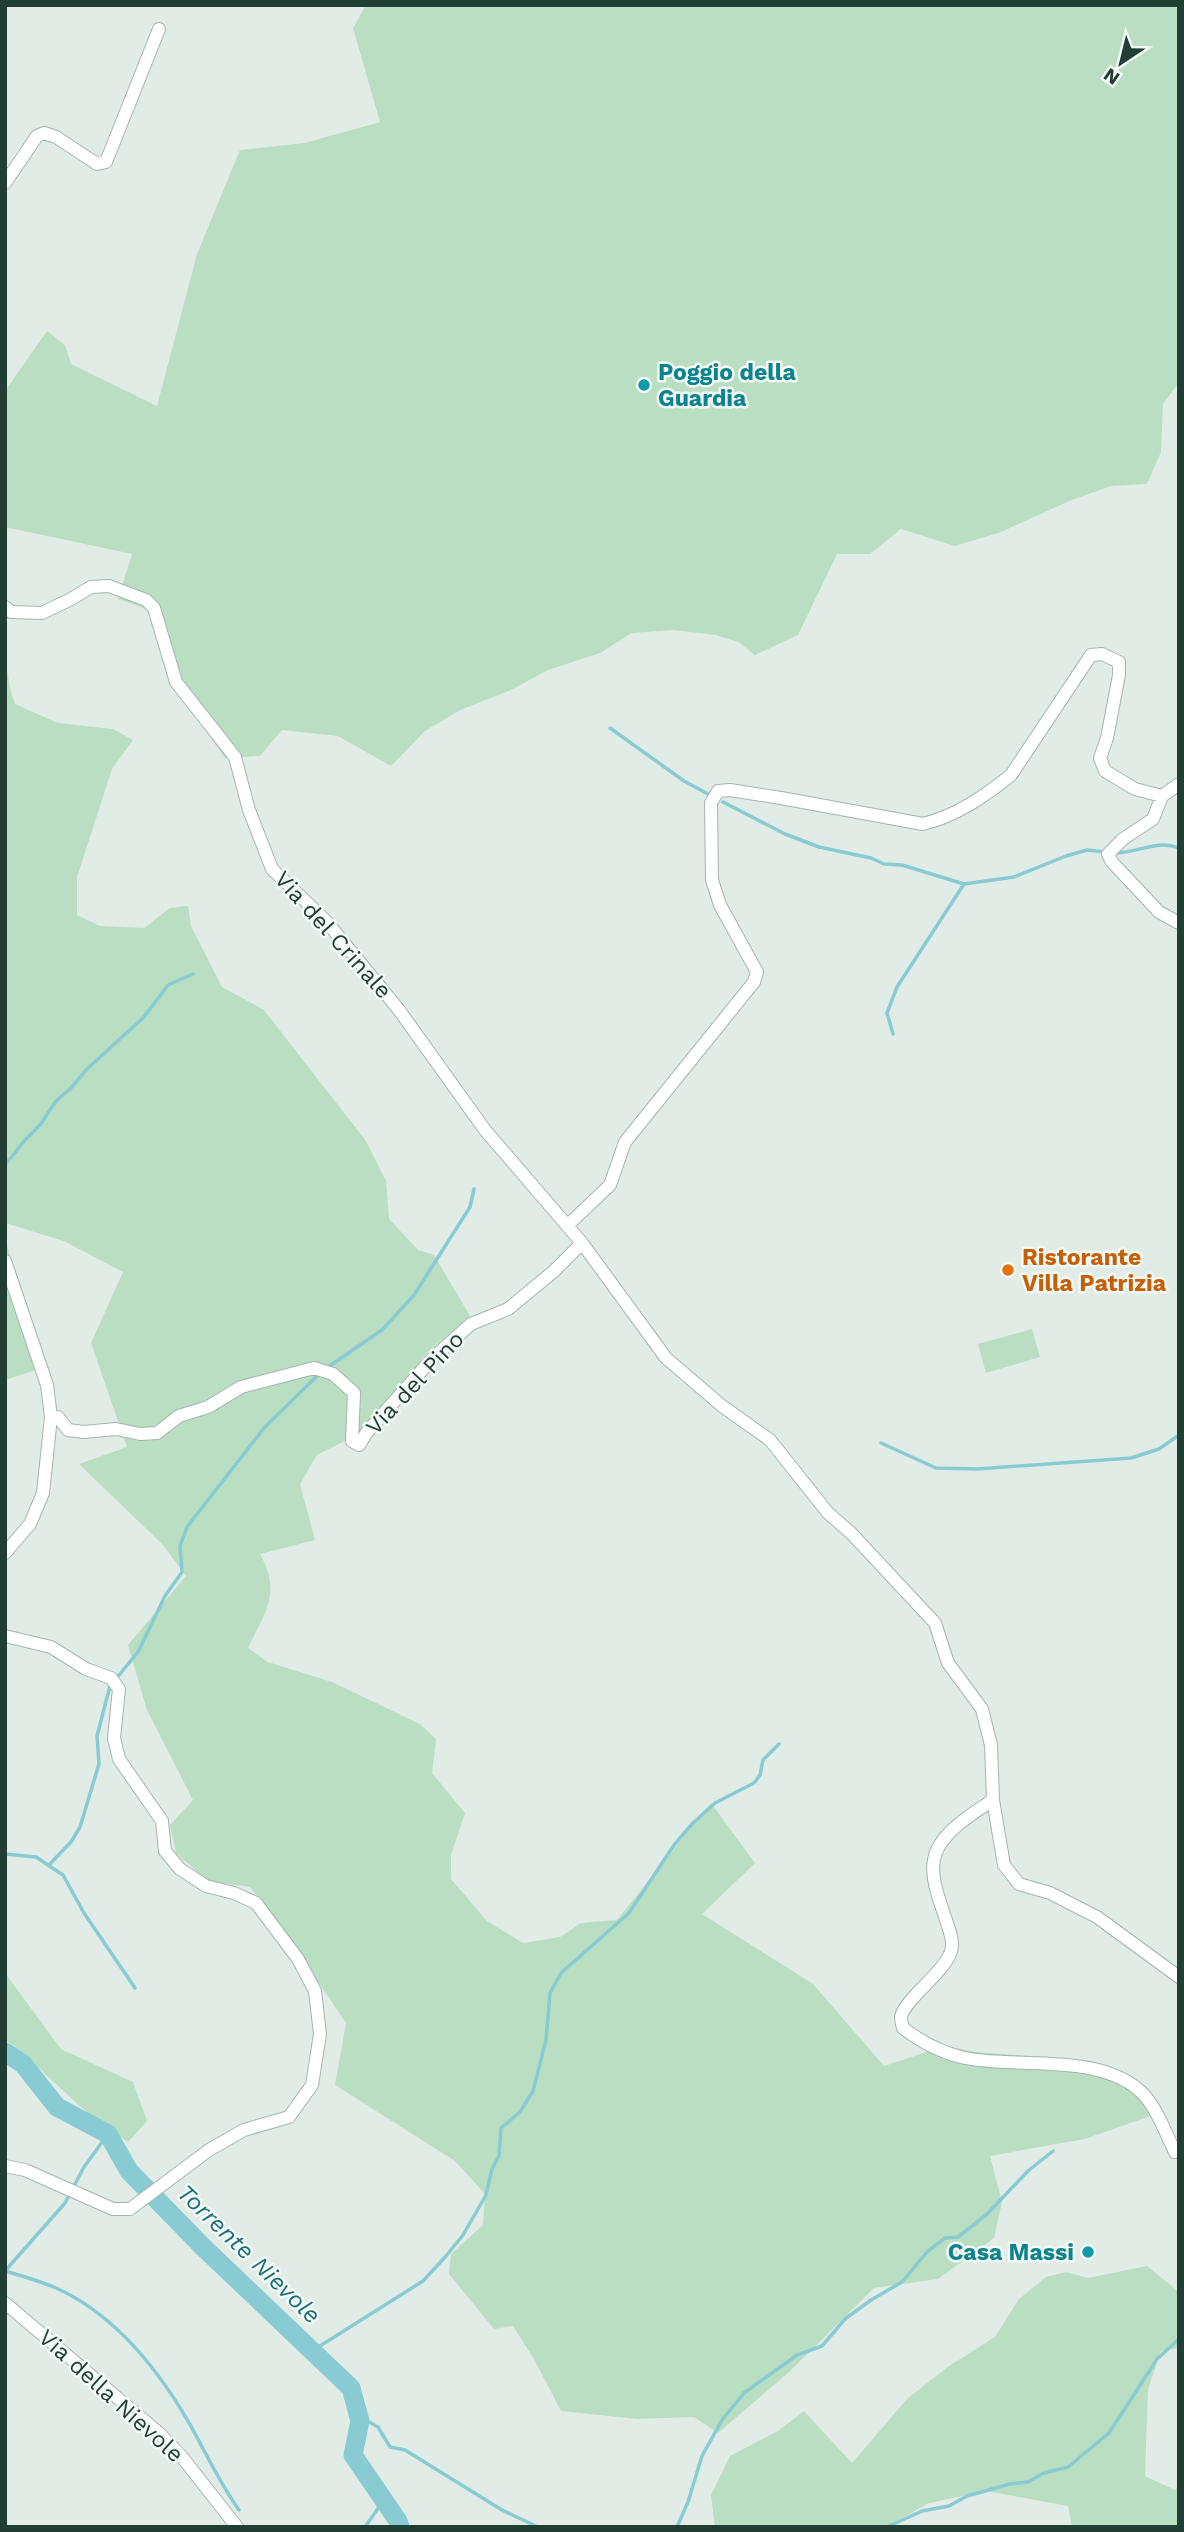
<svg xmlns="http://www.w3.org/2000/svg" width="1184" height="2532" font-family="'Work Sans',sans-serif">
  <style>
    .green { fill: #badec2 }
    .lines { fill: none; stroke-linecap: round; stroke-linejoin: round }
    .stream { stroke: #88cbd3; stroke-width: 3.5 }
    .river { stroke: #88cbd3; stroke-width: 19 }
    .minor-casing { stroke: #a4b4ae; stroke-width: 14 }
    .minor { stroke: #fff; stroke-width: 12 }
    .culture-dot { fill: #0f9aa8; stroke: #f2f9f5; stroke-width: 2.5 }
    .food-dot { fill: #e8710a; stroke: #f2f9f5; stroke-width: 2.5 }
    .labels { text-anchor: middle; dominant-baseline: central; stroke-width: 5; stroke-linejoin: round; paint-order: stroke }
    .culture-label { font-size: 23px; font-weight: bold; fill: #0d838f; stroke: #f2f9f5; text-anchor: start }
    .street-label { font-size: 23px; fill: #213e35; stroke: #f2f9f5 }
    .food-label { font-size: 23px; font-weight: bold; fill: #c56008; stroke: #f2f9f5; text-anchor: start }
    .water-label { font-size: 24px; font-style: italic; fill: #1a6f7b; stroke: #f2f9f5 }
  </style>
  <rect width="100%" height="100%" fill="#e2ece7"/>
  <path class="green" d="M366,5H1179V382L1163,404L1161,452L1147,484L1111,486L1069,501L1001,532L955,546L901,529L870,554H837L798,635L755,655L738,642L716,635L673,630L632,633L600,653L548,670L511,690L460,710L425,731L391,766L338,736L282,730L260,756L225,758L170,681L152,611L118,599L132,554L5,527V391L47,331L65,345L71,364L157,406L197,254L240,150L305,143L380,122L353,28Z
    M5,599C11,609 6,621 5,632C5,655 7,683 15,704L58,723L113,729L133,740L112,769L77,877V915L100,926L144,928L170,908L188,906L191,926L222,987L264,1010L366,1141L386,1181L389,1219L418,1250L434,1255L470,1316L427,1353L361,1433L317,1455L300,1484L315,1540L260,1554C282,1593 265,1612 248,1648L268,1662L332,1682L420,1724L436,1739L432,1773L465,1813L451,1855V1879L487,1921L523,1943L560,1937L581,1923L617,1920L711,1803L755,1863L702,1914L813,1984L884,2066L945,2046L976,2052L1092,2061L1146,2087L1159,2113L1085,2139L990,2156L1002,2202L994,2238L938,2279L874,2288L788,2373L718,2433L694,2417L637,2419L561,2411L534,2359L513,2326L494,2329L449,2274L451,2254L483,2225L485,2194L455,2161L335,2085L346,2023L285,1933L250,1887L208,1881L176,1853L170,1825L193,1800L147,1710L128,1645L186,1576L163,1545L79,1464L127,1447L91,1343L123,1272L64,1241L5,1223Z
    M5,1240L48,1366L5,1380Z
    M1032,1329L1040,1357L986,1373L978,1344Z
    M5,1973L61,2049L133,2082L147,2121L128,2142L82,2108L16,2047L5,2040Z
    M1147,2266L1179,2292V2348L1161,2351L1148,2389L1145,2476L1175,2490L1179,2485V2527H1072L1068,2506L986,2491L929,2503L886,2527H715L711,2495L730,2456L778,2431L804,2411L852,2463L907,2399L949,2366L995,2337L1019,2299L1046,2277L1066,2272L1088,2278Z"/>
  <g class="lines">
    <path class="stream" d="M610,728L684,781L708,794
      M723,802L785,834L819,847L871,858L884,864L902,865L964,884L1014,877L1066,856L1087,850L1105,852
      M1116,853C1138,853 1157,839 1179,848
      M893,1034L887,1013L897,987L964,884
      M5,1165L25,1140L40,1125L56,1101L70,1089L87,1069L144,1017L168,985L193,974
      M328,1367L382,1330L414,1295L470,1207L474,1189
      M881,1443L936,1468L977,1469L1131,1458L1159,1449L1179,1435
      M115,1680L138,1652L165,1596L182,1572L180,1546L187,1527L264,1428L319,1374
      M5,1854L36,1857L63,1875L84,1913L135,1988
      M49,1865L71,1842L80,1827L99,1764L97,1736L110,1686
      M5,2271C22,2276 40,2281 56,2288C114,2314 157,2368 188,2421C205,2451 219,2482 239,2510
      M5,2271L65,2203L84,2167L108,2134
      M312,2351L423,2281L446,2256L463,2235L486,2195L492,2169L499,2156L501,2128L520,2112L533,2091L546,2040L550,1993L561,1973L629,1913L674,1845L693,1823L715,1803L754,1783L760,1775L763,1760L779,1744
      M358,2416L378,2427L390,2447L405,2450L502,2510L538,2527
      M365,2527L384,2500
      M677,2527L688,2502L702,2456L722,2420L744,2393L797,2355L822,2346L845,2319L871,2300L902,2282L927,2252L945,2238L958,2237L986,2215L1029,2170L1053,2151
      M887,2527L922,2511L949,2506L967,2496L1010,2484L1028,2482L1044,2473L1068,2467L1109,2433L1157,2359L1179,2339"/>
    <path class="river" d="M5,2052L23,2064L57,2107L108,2134L129,2171L203,2247L351,2388L360,2421L353,2455L398,2521L400,2527"/>
    <defs>
      <path id="minor" d="M5,183L37,136L44,133L56,137L97,164L106,162L159,29
        M5,607L11,612L42,613L71,599L91,587L109,586L146,600L154,608L176,682L235,757L249,810L272,869L326,921L399,1010L485,1130L582,1243L666,1358L722,1406L770,1440L828,1513L851,1533L935,1623L948,1663L982,1709L991,1745L993,1800L1004,1865L1019,1884L1050,1893L1097,1917L1179,1977
        M1162,796L1153,819L1123,839L1108,854L1112,862L1159,912L1179,923
        M567,1226L610,1185L625,1142L754,982L757,972L720,905L712,880L711,803L718,791L730,790L781,798L923,824C956,816 985,796 1011,775L1091,655L1102,654L1119,662V675L1107,738L1100,758L1105,771L1135,789L1162,796L1179,784
        M5,1261L47,1385L51,1417L43,1493L30,1524L5,1553
        M51,1417H58L68,1430L84,1432L116,1429L140,1434L157,1433L179,1416L208,1407L241,1387L314,1368L333,1374L354,1393L352,1441L359,1445L367,1432L432,1359L471,1324L508,1309L554,1271L582,1243
        M5,1636L51,1647L86,1669L111,1678L119,1689L114,1738L119,1759L162,1821L165,1851L180,1869L206,1886L234,1893L256,1903L298,1959L315,1991L320,2034L312,2085L289,2117L244,2130L209,2150L130,2209H113L25,2170L5,2166
        M993,1800C973,1813 938,1834 934,1860C930,1879 941,1904 947,1923C950,1933 955,1944 950,1954C942,1974 904,2000 901,2017C901,2021 902,2024 903,2028C921,2042 943,2053 965,2058C1018,2069 1105,2051 1145,2096C1158,2111 1166,2134 1175,2152L1179,2151
        M5,2303L159,2433L182,2457L237,2527"/>
    </defs>
    <use href="#minor" class="minor-casing"/>
    <use href="#minor" class="minor"/>
  </g>
  <g class="culture-dot">
    <circle cx="644" cy="385" r="7"/>
    <circle cx="1088" cy="2252" r="7"/>
  </g>
  <circle class="food-dot" cx="1008" cy="1270" r="7"/>
  <g class="labels">
    <g class="culture-label">
      <text x="658" y="372">Poggio della<tspan x="658" dy="26">Guardia</tspan></text>
      <text x="1074" y="2252" text-anchor="end">Casa Massi</text>
    </g>
    <g class="street-label">
      <text transform="translate(333 935) rotate(48)">Via del Crinale</text>
      <text transform="translate(415 1383) rotate(-47)">Via del Pino</text>
      <text transform="translate(111 2396) rotate(42)">Via della Nievole</text>
    </g>
    <g class="food-label">
      <text x="1022" y="1257">Ristorante<tspan x="1022" dy="26">Villa Patrizia</tspan></text>
    </g>
    <g class="water-label">
      <text transform="translate(249 2254) rotate(44)">Torrente Nievole</text>
    </g>
  </g>
  <rect width="1184" height="2532" fill="none" stroke="#213e35" stroke-width="14"/>
  <g transform="translate(1121 63) rotate(215)" stroke="#f2f9f5" stroke-width="5" paint-order="stroke">
  <path d="M0-5L12 26L0 18L-12 26Z" fill="#213e35"/>
  <text y="-10" font-size="19" font-weight="bold" text-anchor="middle" fill="#213e35">N</text>
  </g>
</svg>
